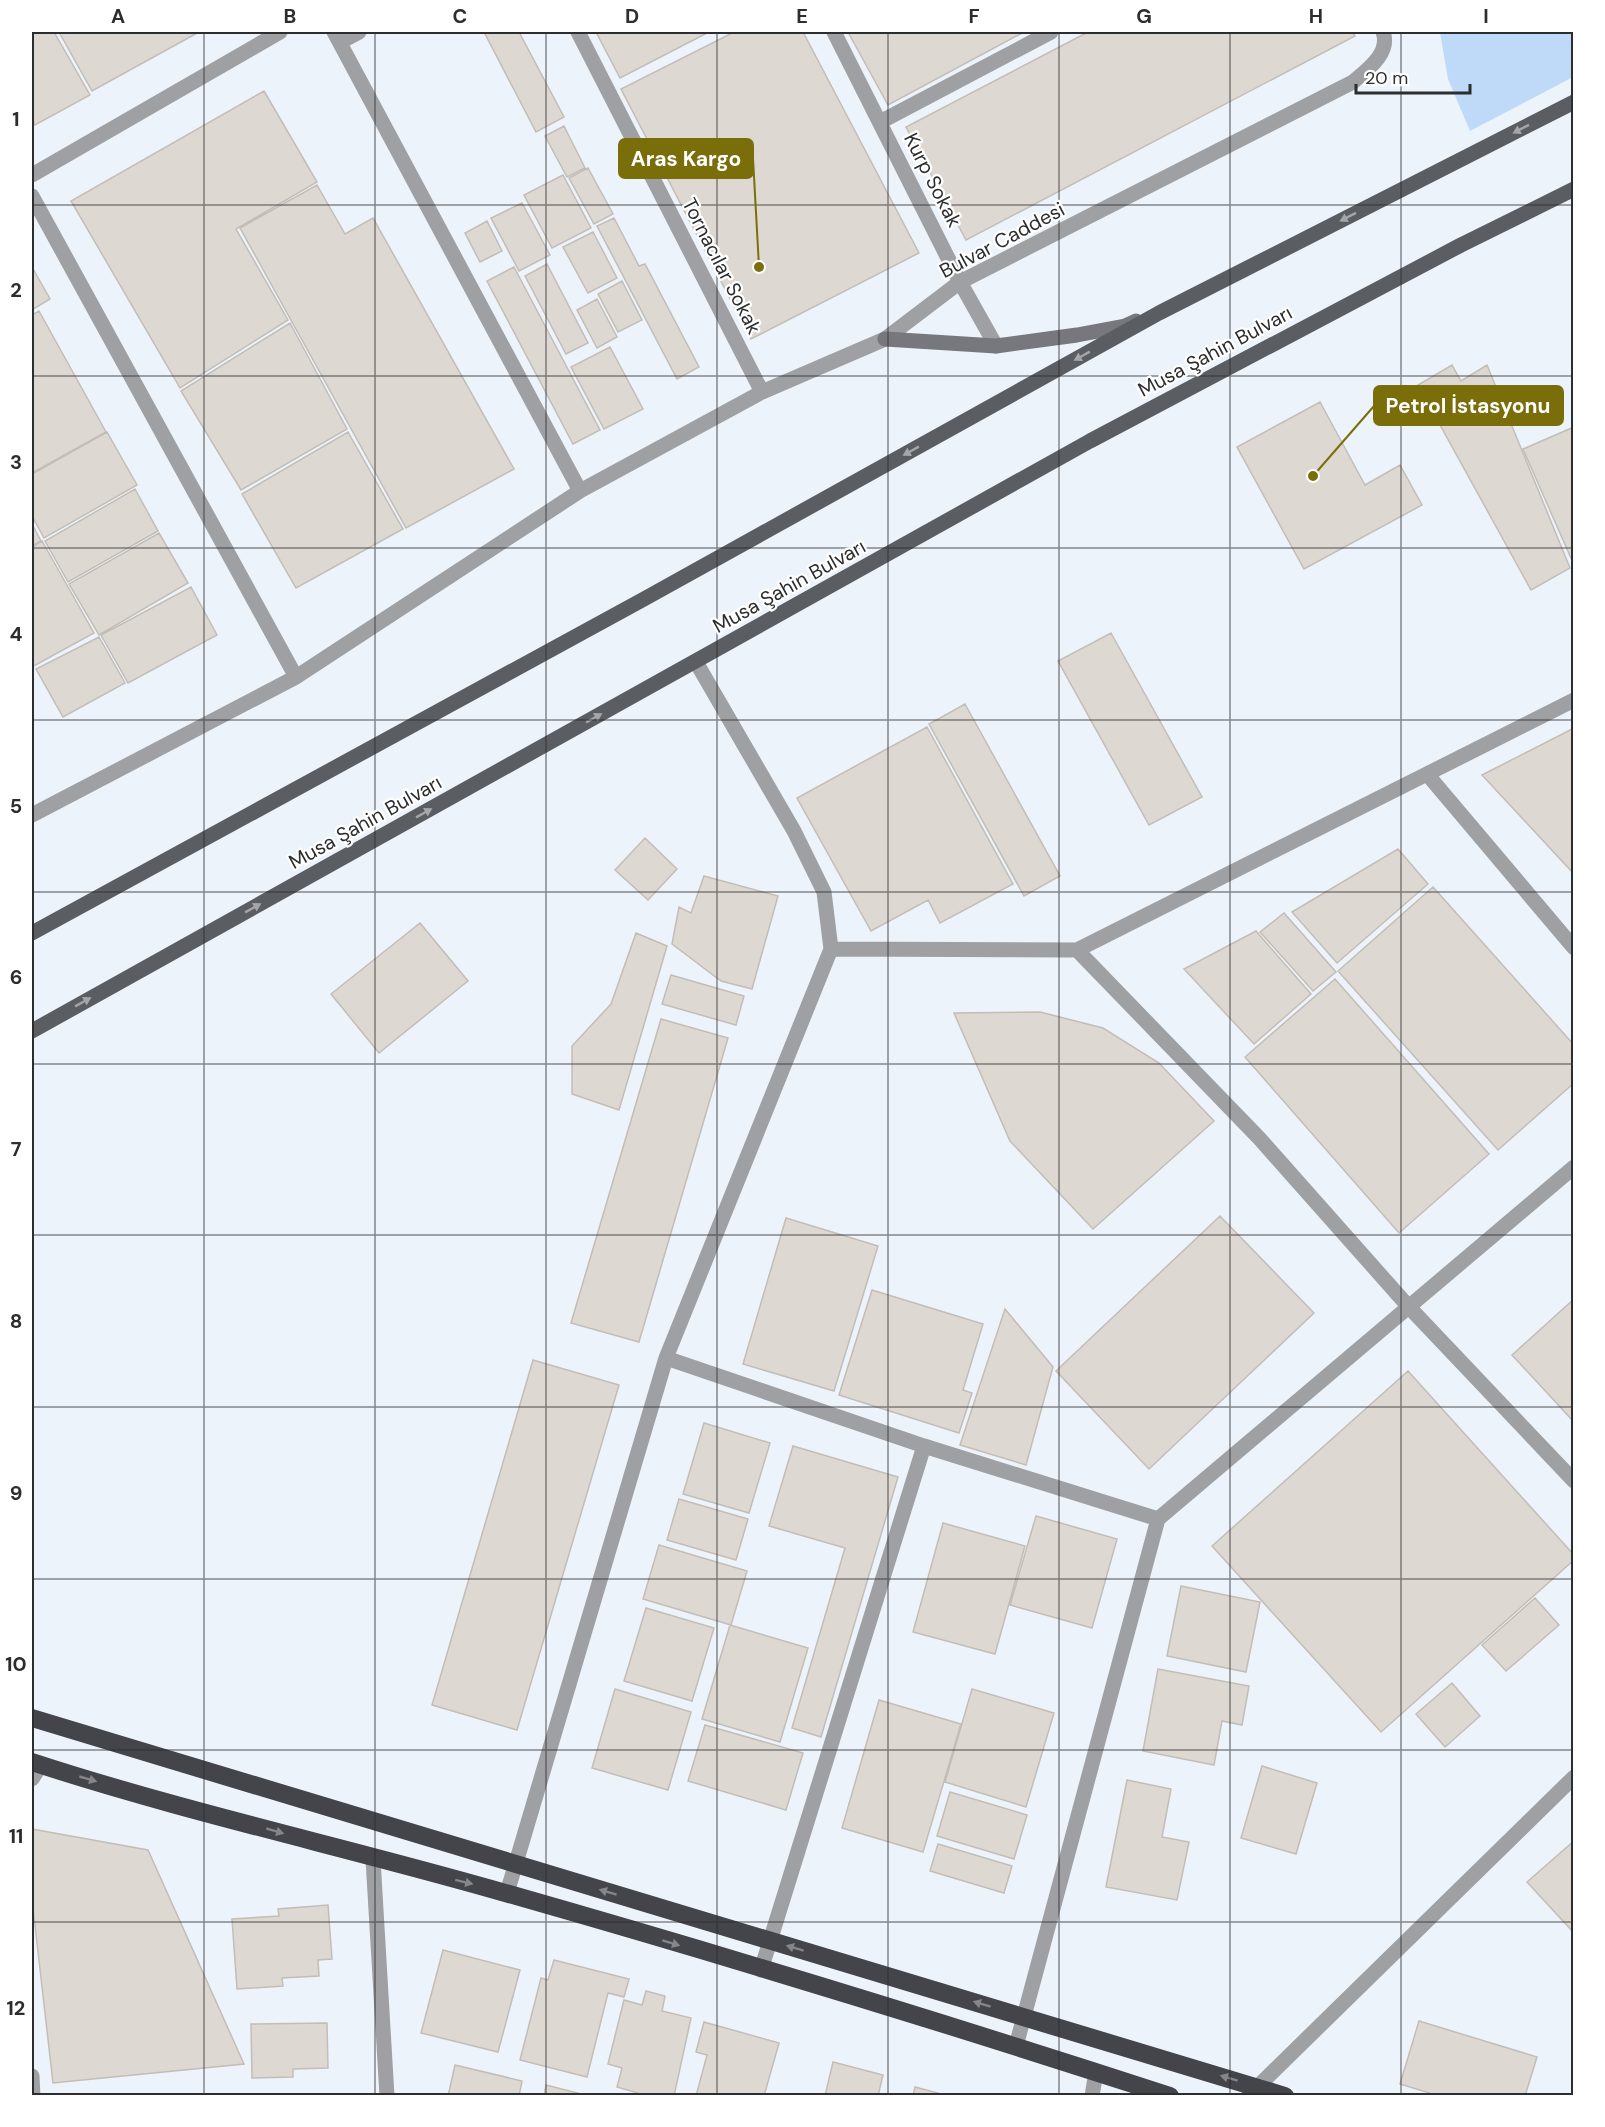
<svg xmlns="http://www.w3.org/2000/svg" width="1605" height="2127" font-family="'DM Sans',sans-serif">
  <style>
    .green { fill: #bfdaf8 }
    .building { fill: #ded8d2; stroke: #c3bdb7; stroke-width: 1.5 }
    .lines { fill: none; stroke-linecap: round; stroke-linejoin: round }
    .street { stroke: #9fa0a3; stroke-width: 15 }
    .secondary { stroke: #76787d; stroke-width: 15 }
    .primary { stroke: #5a5d62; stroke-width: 15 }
    .highway { stroke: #43454b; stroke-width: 18 }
    .oneway { fill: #a4a6a9 }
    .oneway2 { fill: #85868a }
    .grid { fill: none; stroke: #2b2d2f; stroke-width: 1.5; stroke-opacity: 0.55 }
    .labels { text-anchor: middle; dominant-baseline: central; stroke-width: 4.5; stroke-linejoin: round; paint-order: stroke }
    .street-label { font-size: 20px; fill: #2b2d2f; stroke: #fff }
    .leader { fill: none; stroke: #7a6e0b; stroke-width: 2 }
    .callout-dot { fill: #7a6e0b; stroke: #fff; stroke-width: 2 }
    .callout { fill: #7a6e0b; stroke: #7a6e0b; stroke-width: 2 }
    .callout-label { font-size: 21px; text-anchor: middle; font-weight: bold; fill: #fff }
    .neatline { fill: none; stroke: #2b2d2f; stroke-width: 2 }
    .grid-label { font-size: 20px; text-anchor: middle; font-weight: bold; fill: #2b2d2f }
  </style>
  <rect width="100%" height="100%" fill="#edf3fa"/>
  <path class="green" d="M1440,32H1573V77L1470,131L1448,79Z"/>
  <path class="building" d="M32,32H54L90,95L35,125L32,118Z
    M59,32H199L92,91Z
    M484,32H519L564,117L536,132Z
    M596,32H709L620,78Z
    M734,32H803L919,253L751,339L621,89Z
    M848,32H1024L888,105Z
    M1088,32H1352L1355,36L966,240L906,127Z
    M264,91L317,182L236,229L288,320L180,388L71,201Z
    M564,126L585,168L567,177L545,136Z
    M588,168L613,214L594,224L569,178Z
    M563,175L591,228L552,248L524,195Z
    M317,185L345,234L373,218L514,469L406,528L240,228Z
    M522,203L550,255L519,271L491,218Z
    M614,218L639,266L645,264L699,367L677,379L597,226Z
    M487,221L502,251L480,262L465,233Z
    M593,232L617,278L588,293L563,247Z
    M547,264L588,343L566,354L525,276Z
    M32,267L50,299L32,310Z
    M514,267L600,430L573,444L487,281Z
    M622,281L642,320L618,332L598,294Z
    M597,299L617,337L597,348L577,310Z
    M39,311L106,432L32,473V315Z
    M290,323L347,429L241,490L181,391Z
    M610,347L643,409L604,429L571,367Z
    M1452,365L1461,381L1487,365L1570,568L1531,590L1418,385Z
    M1320,402L1365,485L1400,465L1422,505L1304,569L1237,447Z
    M1574,427V565L1523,449Z
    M107,432L137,485L44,538L32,516V474Z
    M348,432L403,529L296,588L242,494Z
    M135,489L158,531L68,582L45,541Z
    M32,524L41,541L32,546Z
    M159,533L188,583L99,635L69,584Z
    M42,541L94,633L32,667V547Z
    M191,587L217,635L128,683L101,635Z
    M1111,633L1202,797L1149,825L1058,661Z
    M99,637L125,683L63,717L36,669Z
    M965,704L1060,876L1024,896L929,724Z
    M927,727L1013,884L940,923L928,900L871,931L797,798Z
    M1574,728V874L1482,775Z
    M645,838L677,869L648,900L615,870Z
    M1398,849L1428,884L1337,963L1292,912Z
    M704,876L778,896L752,989L721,981L672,944L679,907L691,913Z
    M1433,887L1574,1045V1083L1498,1150L1338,971Z
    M1284,913L1336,972L1313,991L1260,932Z
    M420,923L468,981L379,1053L331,994Z
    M1256,931L1311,994L1254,1044L1184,969Z
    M636,933L667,946L619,1110L572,1094V1046L611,1004Z
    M671,975L744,996L736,1025L662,1004Z
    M1335,979L1489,1154L1399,1233L1245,1057Z
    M1040,1012L1103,1028L1159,1063L1214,1121L1093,1229L1010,1141L954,1013Z
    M661,1019L728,1038L639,1342L571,1323Z
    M1220,1216L1314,1313L1149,1469L1056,1371Z
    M786,1218L878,1246L834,1391L743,1364Z
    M872,1290L983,1324L963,1390L972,1393L959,1433L839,1395Z
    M1574,1299V1422L1512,1355Z
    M1005,1309L1053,1367L1026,1465L960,1445Z
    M533,1360L619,1385L517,1730L432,1705Z
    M1408,1371L1574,1555V1560L1381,1732L1212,1546Z
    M704,1423L770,1443L749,1513L683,1494Z
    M793,1446L898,1477L821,1737L792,1728L845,1548L769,1526Z
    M679,1499L748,1519L736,1560L667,1540Z
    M1036,1516L1117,1539L1092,1628L1010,1605Z
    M943,1523L1025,1546L995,1654L913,1632Z
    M659,1545L747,1571L731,1625L643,1599Z
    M1181,1586L1260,1602L1246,1672L1167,1656Z
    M1535,1598L1559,1625L1506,1671L1482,1645Z
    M646,1608L714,1628L692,1701L624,1681Z
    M730,1625L808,1648L780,1742L702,1719Z
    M1158,1669L1249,1686L1242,1725L1222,1721L1214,1765L1143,1751Z
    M1452,1683L1480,1716L1445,1747L1416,1714Z
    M615,1689L691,1712L668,1790L592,1768Z
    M972,1689L1054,1713L1026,1807L945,1782Z
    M879,1700L961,1724L923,1852L842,1828Z
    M705,1725L803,1753L786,1810L688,1781Z
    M1262,1766L1317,1783L1296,1854L1241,1838Z
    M1127,1780L1171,1789L1162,1837L1189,1842L1177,1900L1106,1887Z
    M950,1792L1027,1815L1014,1859L937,1836Z
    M32,1829L148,1850L244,2064L53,2083L32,1899Z
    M1574,1841V1933L1527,1882Z
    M938,1844L1012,1866L1004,1893L930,1871Z
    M328,1905L332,1959L318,1960L319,1976L282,1978L283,1986L237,1989L232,1919L279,1916L278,1909Z
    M443,1950L520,1970L498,2052L421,2033Z
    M554,1960L629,1979L624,1997L608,1993L587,2077L520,2060L541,1978L548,1980Z
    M646,1991L665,1996L662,2011L691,2018L674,2096H648L617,2087L622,2068L608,2064L624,2000L642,2005Z
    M1419,2021L1537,2057L1525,2096H1439L1400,2084Z
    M704,2022L779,2043L764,2096H696L707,2055L696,2052Z
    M327,2023L328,2068L293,2069V2077L252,2078L251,2024Z
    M833,2062L883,2075L878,2096H825Z
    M455,2065L522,2081L519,2096H448Z
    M546,2085L589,2096H544Z
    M915,2087L949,2096H913Z"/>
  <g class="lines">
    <path class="street" d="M334,32L580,491
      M578,32L762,392
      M834,32L960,282L996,346
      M336,35L340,42L359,32
      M880,122L1051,32
      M32,175L280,32
      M32,196L296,677
      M1427,774L1574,948
      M32,815L296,677L580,491L762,392L885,339L960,282L1353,82C1367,70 1391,53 1383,32
      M831,949L1077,950L1574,700
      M1077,950L1259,1138L1408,1306L1574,1481
      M666,1358L924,1446L1158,1519
      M32,1779L41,1765
      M373,1859L387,2096
      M507,1893L666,1358L831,949L824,892L794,831L696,662
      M761,1970L924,1446
      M1016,2046L1158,1519L1574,1167
      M32,2076L33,2096
      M1092,2096L1096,2072
      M1248,2096L1574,1777"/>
    <path class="secondary" d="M885,339L996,346L1077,335L1125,326L1136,321"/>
    <path class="primary" d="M32,933L644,599L1159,313L1574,102
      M32,1031L1090,441L1461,245L1574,189"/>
    <path class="highway" d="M32,1718L1285,2096
      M32,1762C188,1813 350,1848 509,1894C730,1957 951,2025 1170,2096"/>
  </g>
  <defs><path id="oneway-solid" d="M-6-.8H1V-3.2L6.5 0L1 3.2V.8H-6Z" transform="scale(1.5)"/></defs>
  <g class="oneway">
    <use href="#oneway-solid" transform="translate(1521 129) rotate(153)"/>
    <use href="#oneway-solid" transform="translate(1348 217) rotate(153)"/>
    <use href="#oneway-solid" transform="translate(1082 356) rotate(151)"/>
    <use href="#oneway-solid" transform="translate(911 451) rotate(151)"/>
    <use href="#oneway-solid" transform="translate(594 718) rotate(-29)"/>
    <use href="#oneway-solid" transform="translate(424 813) rotate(-29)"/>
    <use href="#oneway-solid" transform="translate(253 908) rotate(-29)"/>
    <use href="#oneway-solid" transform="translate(83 1002) rotate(-29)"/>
  </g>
  <g class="oneway2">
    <use href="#oneway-solid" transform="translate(88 1779) rotate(16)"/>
    <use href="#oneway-solid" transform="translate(275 1831) rotate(16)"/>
    <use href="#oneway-solid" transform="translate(464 1882) rotate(14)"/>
    <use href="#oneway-solid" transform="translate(608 1892) rotate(-163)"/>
    <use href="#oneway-solid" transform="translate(671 1943) rotate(17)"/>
    <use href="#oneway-solid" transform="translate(795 1948) rotate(-163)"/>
    <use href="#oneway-solid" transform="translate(982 2004) rotate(-163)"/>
    <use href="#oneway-solid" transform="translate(1229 2078) rotate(-163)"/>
  </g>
  <path class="grid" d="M204,32V2096M375,32V2096M546,32V2096M717,32V2096M888,32V2096M1059,32V2096M1230,32V2096M1401,32V2096M32,205H1574M32,376H1574M32,548H1574M32,720H1574M32,892H1574M32,1064H1574M32,1235H1574M32,1407H1574M32,1579H1574M32,1750H1574M32,1922H1574"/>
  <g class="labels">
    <g class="street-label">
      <text transform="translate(933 180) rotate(63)">Kurp Sokak</text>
      <text transform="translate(1002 240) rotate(-28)">Bulvar Caddesi</text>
      <text transform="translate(722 266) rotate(63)">Tornacılar Sokak</text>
      <text transform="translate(1215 351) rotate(-28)">Musa Şahin Bulvarı</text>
      <text transform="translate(789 586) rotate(-29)">Musa Şahin Bulvarı</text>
      <text transform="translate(365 822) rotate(-29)">Musa Şahin Bulvarı</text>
    </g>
  </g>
  <path class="leader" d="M759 267L753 158M1313 476L1374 406"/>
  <g class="callout-dot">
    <circle cx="759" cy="267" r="6"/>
    <circle cx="1313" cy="476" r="6"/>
  </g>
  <g class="callout">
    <rect x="619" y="139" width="134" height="39" rx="6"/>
    <rect x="1374" y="386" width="189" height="39" rx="6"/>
  </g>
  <g class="callout-label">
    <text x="686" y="166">Aras Kargo</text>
    <text x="1468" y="413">Petrol İstasyonu</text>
  </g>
  <rect width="1605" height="2127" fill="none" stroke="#ffffff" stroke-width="66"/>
  <path d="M1356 84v9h114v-9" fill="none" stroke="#2b2d2f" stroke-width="3"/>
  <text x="1365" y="84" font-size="18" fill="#2b2d2f" stroke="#ffffff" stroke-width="4.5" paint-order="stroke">20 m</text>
  <rect x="33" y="33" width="1539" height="2061" class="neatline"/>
  <g class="grid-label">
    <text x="118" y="23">A</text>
    <text x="290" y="23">B</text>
    <text x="460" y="23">C</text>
    <text x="632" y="23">D</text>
    <text x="802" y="23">E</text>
    <text x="974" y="23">F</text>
    <text x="1144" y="23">G</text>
    <text x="1316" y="23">H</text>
    <text x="1486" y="23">I</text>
    <text x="16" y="126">1</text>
    <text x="16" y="297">2</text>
    <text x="16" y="469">3</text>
    <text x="16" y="641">4</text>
    <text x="16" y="813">5</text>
    <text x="16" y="984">6</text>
    <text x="16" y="1156">7</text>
    <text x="16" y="1328">8</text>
    <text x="16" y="1500">9</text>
    <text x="16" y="1671">10</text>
    <text x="16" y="1843">11</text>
    <text x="16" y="2015">12</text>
  </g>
</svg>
